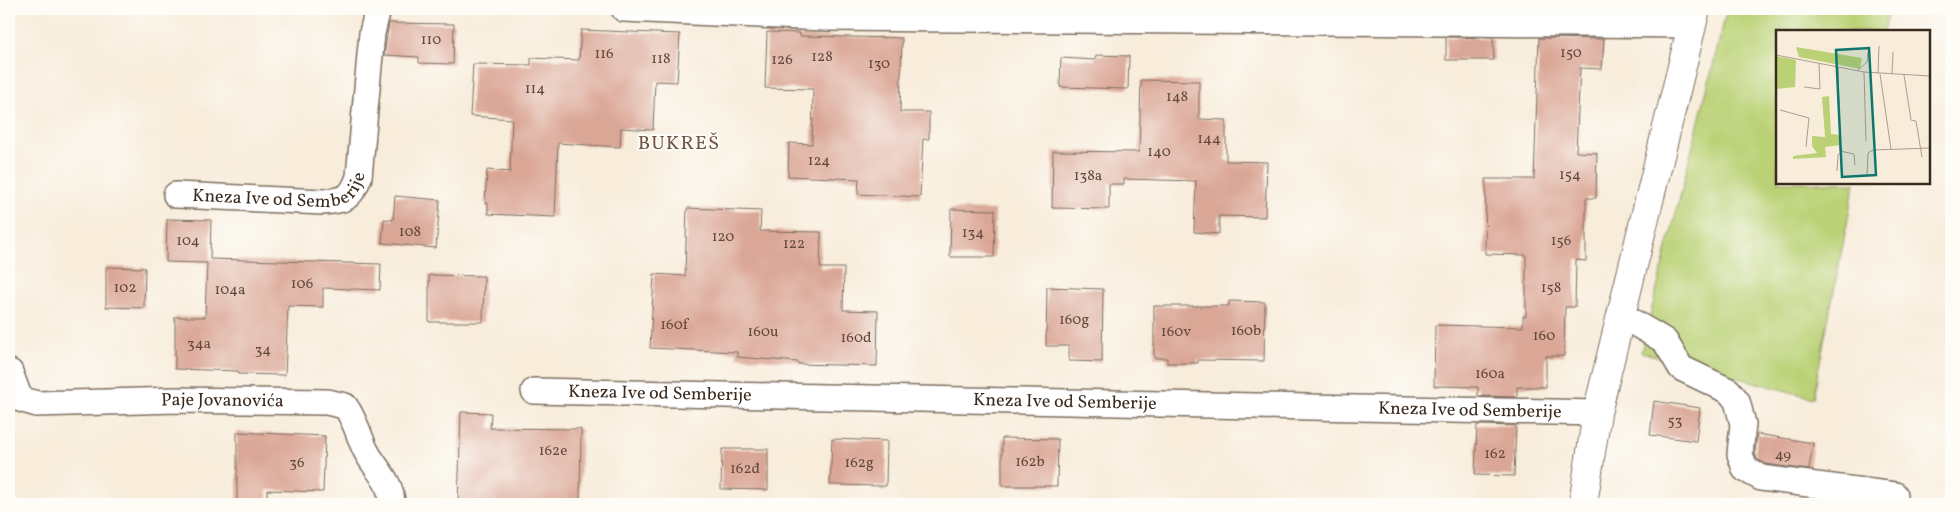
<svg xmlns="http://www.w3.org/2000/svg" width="1960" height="513" font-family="Vollkorn,serif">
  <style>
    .green { fill: #bad175; stroke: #7a7e4a }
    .building { fill: #daa695 }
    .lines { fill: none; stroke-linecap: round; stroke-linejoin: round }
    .street-casing { stroke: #7d6e60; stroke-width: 28 }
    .secondary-casing { stroke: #7d6e60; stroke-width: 30 }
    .street { stroke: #fff; stroke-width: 25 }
    .secondary { stroke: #fff; stroke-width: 28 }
    .labels { text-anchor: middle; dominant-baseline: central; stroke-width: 4; stroke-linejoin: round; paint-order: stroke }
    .number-label { font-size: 15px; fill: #63493c }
    .street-label { font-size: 18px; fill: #3b2a1e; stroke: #fdfcf7 }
    .quarter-label { font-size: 20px; letter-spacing: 1px; fill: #735548; stroke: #fdfcf7 }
    .inset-road { fill: none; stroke: #ac9e8f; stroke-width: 1 }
    .view { fill: #0f766e; fill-opacity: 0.15; stroke: #0f766e; stroke-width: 2.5 }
    .inset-edge { fill: none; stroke: #3b2a1e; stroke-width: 2.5 }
  </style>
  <rect width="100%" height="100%" fill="#fdfcf7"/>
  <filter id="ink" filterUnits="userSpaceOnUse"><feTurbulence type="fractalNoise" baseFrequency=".02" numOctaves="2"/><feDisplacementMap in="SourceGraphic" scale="10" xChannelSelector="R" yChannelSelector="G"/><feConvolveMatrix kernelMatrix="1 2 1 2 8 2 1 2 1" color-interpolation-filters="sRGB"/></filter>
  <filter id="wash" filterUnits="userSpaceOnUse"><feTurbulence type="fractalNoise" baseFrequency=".0096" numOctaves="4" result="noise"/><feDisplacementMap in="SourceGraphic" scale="20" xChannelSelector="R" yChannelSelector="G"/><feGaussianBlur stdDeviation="1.12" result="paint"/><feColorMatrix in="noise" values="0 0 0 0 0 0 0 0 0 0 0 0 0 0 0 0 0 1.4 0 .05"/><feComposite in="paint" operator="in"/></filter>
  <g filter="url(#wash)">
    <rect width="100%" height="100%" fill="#f8ecda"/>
    <path class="green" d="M1727,9H1889L1884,31H1778V182L1855,183L1813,398L1641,352Z"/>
    <g id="blocks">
      <path class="building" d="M389,23L454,24L453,64L419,63V57L384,55Z
        M581,30L680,34L677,82L655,81L653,130L621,128L620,147L558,143L555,217L488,214V203H485L487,170L510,172L512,119L470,116L473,64L531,65V58L579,60Z
        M767,32L800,33V36L902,38L900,112H929V139H923L920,197L858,194L859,179L788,176L789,143L812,144L813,89L765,88Z
        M1446,37L1493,38L1494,60H1446Z
        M1539,38L1604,39L1602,69L1580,68L1576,152L1597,153L1596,198H1586V261L1576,260L1575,307H1565L1564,356H1546V387H1517V397L1478,396V387L1434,386L1435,325L1523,327V316H1526V255L1485,254L1486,179H1534Z
        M1096,55L1129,56L1128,89L1060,87L1061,58L1095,60Z
        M1141,80L1199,81V119L1226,120V161L1267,162L1265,217L1219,216V234L1194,232L1196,181L1124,179V184H1109V209L1052,208L1053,151L1139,152Z
        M395,196L440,200L436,248L382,243L384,219L393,220Z
        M687,208L761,211L760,231L821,232L820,268H844L843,310L878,311L877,366L798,364V362L737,357V352L650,348L654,274L685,276Z
        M951,209L995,210L994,257H950Z
        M167,219L211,220L210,259L381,264L380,290L323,288V307L288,306L285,375L238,374V371L175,369V317H205L207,263L166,262Z
        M106,267L145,268L144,308L106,307Z
        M429,275L484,276L483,322H429Z
        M1047,287L1103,289L1102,362L1069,361V346H1046Z
        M1229,301L1265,302L1264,361L1198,360V363H1167V358H1154V306H1229Z
        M1654,401L1700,408L1696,441L1650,435Z
        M461,412L491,413L490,428L581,429L580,504H458Z
        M1477,425L1516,426L1514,476L1475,475Z
        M237,432L325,436L323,492L267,490V504H237Z
        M1757,434L1813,443L1809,470L1766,464L1757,459L1755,452Z
        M1002,438L1058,439L1057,486H1002Z
        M832,439L887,441L886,486L830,485Z
        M722,449H768V490L721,489Z"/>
    </g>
  </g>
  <g filter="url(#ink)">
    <use href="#blocks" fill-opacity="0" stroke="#7d6e60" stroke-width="1"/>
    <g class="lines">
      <defs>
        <g id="street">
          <path d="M624,9L825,18L1692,25"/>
          <path id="s1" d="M176,195L323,202C345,200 351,199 359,177L372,33L378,9"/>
          <path d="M1621,315L1665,341L1681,368L1729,391L1737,401L1743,424L1740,454L1745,469L1761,478L1895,495"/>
          <path id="s2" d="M10,372L20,399L37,404L176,400L327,402L345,406C355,419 358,434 365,449C374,468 392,481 392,504"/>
          <path id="s3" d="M534,391L1597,413"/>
        </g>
        <path id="secondary" d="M1583,504L1597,413L1696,9"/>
      </defs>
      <use href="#street" class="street-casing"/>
      <use href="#secondary" class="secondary-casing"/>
      <use href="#street" class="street"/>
      <use href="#secondary" class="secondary"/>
    </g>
  </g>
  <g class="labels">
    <g class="number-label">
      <text x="431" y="40">110</text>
      <text x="1571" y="53">150</text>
      <text x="604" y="54">116</text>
      <text x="822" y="57">128</text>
      <text x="661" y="59">118</text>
      <text x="782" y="60">126</text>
      <text x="879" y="64">130</text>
      <text x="535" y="89">114</text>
      <text x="1177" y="97">148</text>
      <text x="1209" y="139">144</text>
      <text x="1159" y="152">140</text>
      <text x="819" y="161">124</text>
      <text x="1570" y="175">154</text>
      <text x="1088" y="176">138a</text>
      <text x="410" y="232">108</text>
      <text x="973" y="233">134</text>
      <text x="723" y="237">120</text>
      <text x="188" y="241">104</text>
      <text x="1561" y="241">156</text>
      <text x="794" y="244">122</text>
      <text x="302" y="284">106</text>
      <text x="125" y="288">102</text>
      <text x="1551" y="288">158</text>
      <text x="230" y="290">104a</text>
      <text x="1074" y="320">160g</text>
      <text x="674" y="325">160f</text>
      <text x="1246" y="331">160b</text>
      <text x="763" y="332">160u</text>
      <text x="1176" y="332">160v</text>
      <text x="1544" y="336">160</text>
      <text x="856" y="338">160đ</text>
      <text x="199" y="344">34a</text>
      <text x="263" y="350">34</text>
      <text x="1490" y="374">160a</text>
      <text x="1675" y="421">53</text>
      <text x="553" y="451">162e</text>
      <text x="1495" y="454">162</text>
      <text x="1783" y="455">49</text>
      <text x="1030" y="462">162b</text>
      <text x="297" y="463">36</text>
      <text x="859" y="463">162g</text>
      <text x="745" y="469">162đ</text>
    </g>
    <g class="street-label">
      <text stroke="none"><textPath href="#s1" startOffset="108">Kneza Ive od Semberije</textPath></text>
      <text stroke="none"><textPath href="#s3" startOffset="126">Kneza Ive od Semberije</textPath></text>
      <text stroke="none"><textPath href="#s2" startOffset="232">Paje Jovanovića</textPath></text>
      <text stroke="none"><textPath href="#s3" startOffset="531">Kneza Ive od Semberije</textPath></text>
      <text stroke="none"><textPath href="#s3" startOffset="936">Kneza Ive od Semberije</textPath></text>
    </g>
    <g class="quarter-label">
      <text x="679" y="144">BUKREŠ</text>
    </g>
  </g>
  <g transform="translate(1776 30)">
    <rect width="154" height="154" fill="#f8ecda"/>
    <path d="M20,17L86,28L84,39L23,27ZM0,26L20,30L19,57L0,59ZM53,66L55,104L64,105V115L49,117L50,127L17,129V126L41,123L36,116V106L49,107L46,67Z" fill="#bad175"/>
    <path class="inset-road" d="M0,25L88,42L154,46M62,37L64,121L78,124L79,135M81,41L91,32L92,22M88,42L90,111M102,43L103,16M104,44L115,119M116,44L117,22M128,45L135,90L140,91L146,127M28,57L44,59L43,33M4,80L33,88L30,117M61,141L62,125L65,122M91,145L92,123L97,120L154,118"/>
    <path class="view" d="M93,18L100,145L66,147L60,20Z"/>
    <rect width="154" height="154" class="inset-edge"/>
  </g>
  <rect width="1960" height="513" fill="none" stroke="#fdfcf7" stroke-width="30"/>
</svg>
